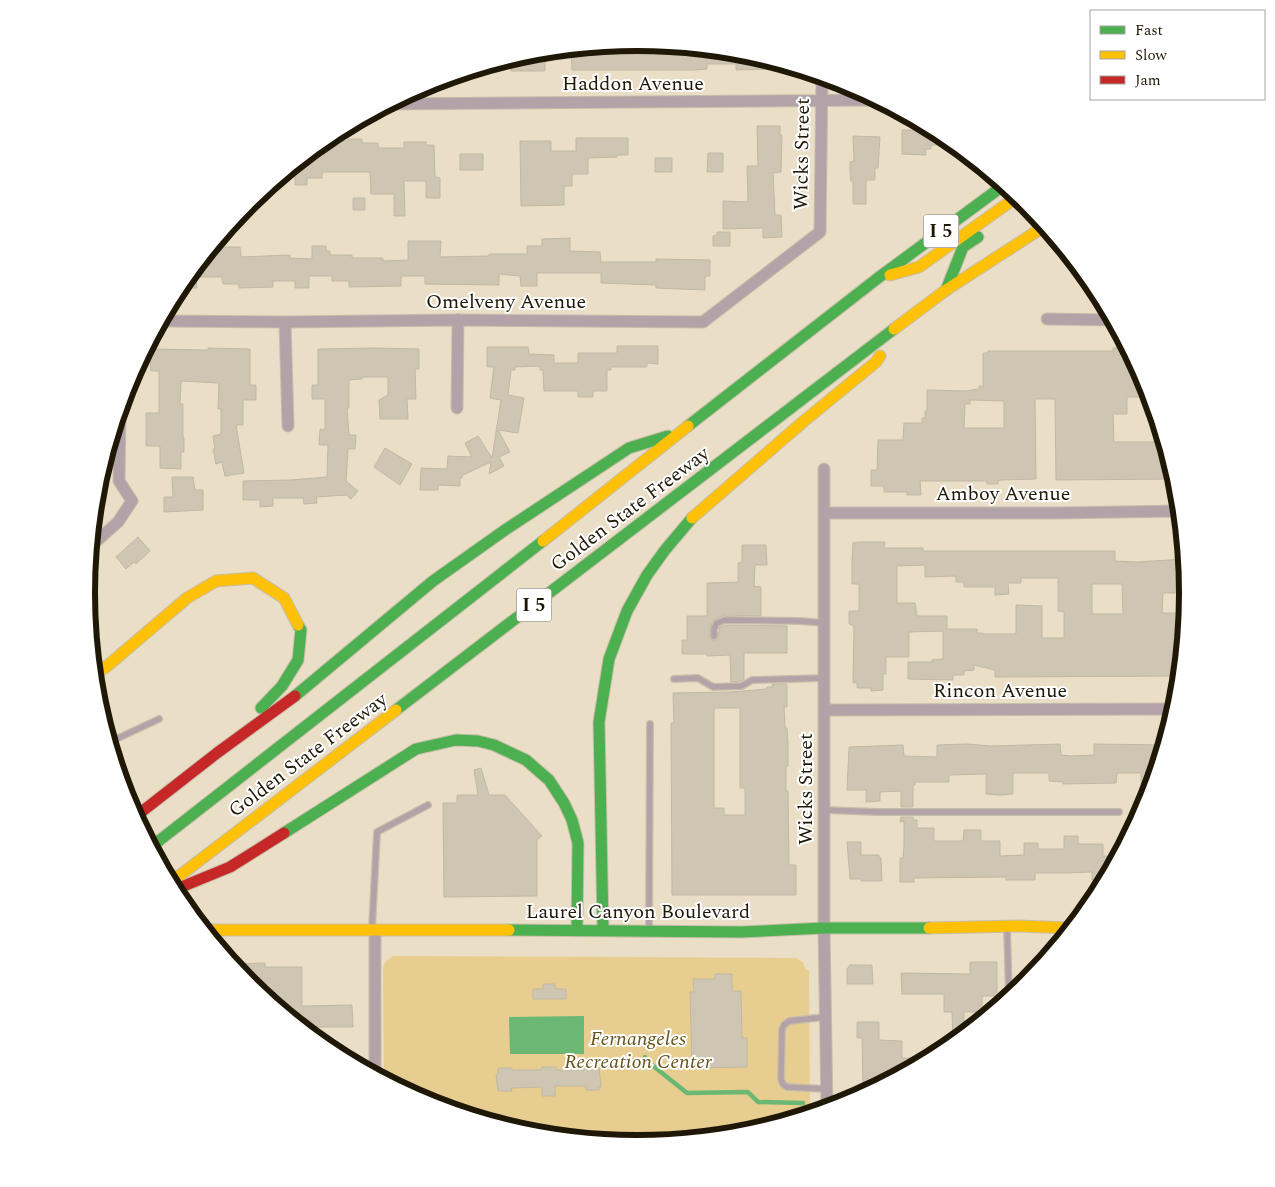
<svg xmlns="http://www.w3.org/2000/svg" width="1275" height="1187" font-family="Spectral,serif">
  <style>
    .green { fill: #e7cd8f }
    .water { fill: #6ab873 }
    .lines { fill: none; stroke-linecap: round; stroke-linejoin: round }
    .stream { stroke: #6ab873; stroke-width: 4.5 }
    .building { fill: #cec6b2; stroke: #c1b8a4; fill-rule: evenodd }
    .lane-casing { stroke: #c7beaa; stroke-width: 8 }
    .street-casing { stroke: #c7beaa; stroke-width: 13 }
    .fast-casing { stroke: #c7beaa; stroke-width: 13 }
    .slow-casing { stroke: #c7beaa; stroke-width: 13 }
    .jam-casing { stroke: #c7beaa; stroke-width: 13 }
    .lane { stroke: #b3a2a8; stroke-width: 5.5 }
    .street { stroke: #b3a2a8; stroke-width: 11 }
    .fast { stroke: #4caf50; stroke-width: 11 }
    .slow { stroke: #ffc107; stroke-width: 11 }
    .jam { stroke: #c62828; stroke-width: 11 }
    .labels { text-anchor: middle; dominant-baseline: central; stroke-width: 4; stroke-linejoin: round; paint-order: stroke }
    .shield { fill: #fff; stroke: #625d51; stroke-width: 1 }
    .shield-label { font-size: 19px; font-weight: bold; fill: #1f1807 }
    .street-label { font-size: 20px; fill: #1f1807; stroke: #fff }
    .park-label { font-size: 20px; font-style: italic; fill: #665118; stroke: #fff }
    .rim { fill: none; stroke: #1f1807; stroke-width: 6 }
  </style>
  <rect width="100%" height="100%" fill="#eadfc6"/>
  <path class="green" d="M393,956L796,958L803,962L806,970H809L810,1114L745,1134L638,1144L530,1134L426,1102L384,1080L383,968L386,961Z"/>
  <path class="water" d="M584,1016V1054H510L509,1017Z"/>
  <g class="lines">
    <path class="stream" d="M645,1057V1065H652L687,1093L748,1092L758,1102L803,1103"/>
  </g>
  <path class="building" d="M638,43L745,53L775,62V69L736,70V64H707V69L695,70H572L571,49Z
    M545,52V71H511V59L530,53Z
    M757,126H780V135H782L781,172L773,173L775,215H781L782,237L763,238V228L723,229V201L748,202L747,166H758Z
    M902,130H934L941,134L942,145H931V149H925L926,155L902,154Z
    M853,136L880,137L878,168H875V180H866V204H853V181H851L850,172V162L854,161Z
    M576,138H628V155H617V157L588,158V174H572V186H564V205L521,206L520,141H551V151H576Z
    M348,139H362V143H378V148H404V142H426V145H434L435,177L440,178V198H426V181H404L405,216H394V194H371L370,172H322V178H307V185H295V165L324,142L348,141Z
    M708,153H723V172H707Z
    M460,154H483V170H460Z
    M655,158H672V172H655Z
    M353,198H365V210H353Z
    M717,232H730V246H713V236L717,235Z
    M570,238V251L600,252L601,262H656V259L710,260V276H705V290L656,288V285L601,283V273H537V286H521L520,276L499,274V285L425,284V276H401V286L349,287V281H332V276H309V288H295V281H273V287L239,288V284H223L222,277H196L197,288H179L212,247H240L241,257L290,255V258L312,259V246H326V251H330V255H352V258H383V261L408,260V241H441L440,257L489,256V254H527V246H542V239Z
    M617,346H658V364L647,363V366L645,367H611V370H607V391H593V397H578V391H544L543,370H540V366L515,367V370H511L508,395L524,398L518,433L498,430L510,452L499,457L504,466L489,474L491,462L463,475L462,478H460V486L438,485V490H420L421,468L447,469L448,456L472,457L465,443L478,436L492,458L501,400L490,398L494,367H487V347H528L529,354L554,355V363H578V353H617Z
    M208,348L250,349V385H256V400H243V425H236L244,473L225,476L222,462L216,464L213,449H215L213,436L221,434V409H218L219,383L181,381L180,404H183V438H184V452H181V469L160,468V446H146V413H159V371H151L149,349L208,350Z
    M375,348L419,349V369H415L416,399H407L408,419H380L379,400L388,395V377H362V379L349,380V408H347L349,435H356L355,449H348L346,481L358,491L351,499L346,495L316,497L317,503L304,504L303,498H273V506L260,507V500H243V481L291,480L327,477L328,445H319L320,429L325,430V399H312V385H318V349Z
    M1113,348H1128L1147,383L1151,397H1127V414H1113L1114,442H1164L1174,473V479L1056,480L1055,399H1035L1036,479L1001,480L998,481V484H987V481H920L921,495H907V492H884V486H871V470H877L878,440H903L904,423H922V418H925V411H927V390L965,391L979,389V386H983V353H988V351H1113ZM970,400L1004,401V428H964L965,404H970Z
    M385,448L412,464L400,485L374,467Z
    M172,477H193L195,490H203V510L164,512V497H173Z
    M138,537L150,551L136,564L134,562L126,569L116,557Z
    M859,542H885L884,548H923V551H1115V561L1137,562L1185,559L1188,586H1176V593H1163L1162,613H1179V627H1175V654H1183L1180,676L995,677V670L974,665V670L964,671V675H953V680L908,679V662H932V660L943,659V631L909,632V657H886V674H883V690L871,691V688H857V683H853L854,626L849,624V611H859V584H852V560L853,543ZM925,565V577L956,576V582H964V587H995V595L1009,594L1008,583H1021V578H1058V611L1064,612V638H1042V606L1016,605V634H983V633H977V629H947V616H917L915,603H897V566ZM1092,584H1122L1123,614H1092Z
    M742,545H766L767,565H755L754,586L761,587V616L725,615L715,619L710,627V638L712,640H717L720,627L726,625L787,626V653H744V679L741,681L731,682L730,655L707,656V654H682V640H687V616H707V583L738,582V563L742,562Z
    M772,684H787V707H784L785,728H787L788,742V766H786V791H788L789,865H796V895H672L671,723H674L673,693L731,692L767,689V687H773ZM714,708H740V788H745V815H724V808H714Z
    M967,744L991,746L1060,744L1061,755L1071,756L1094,755V744L1165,745L1146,805L1142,813L1141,773H1117L1116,783L1063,784V782L1049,781V773H1013V794L1000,795L986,794V774L949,775V782H915V785H913V807H901V791L880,792V801L866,802V790H847L849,747L903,745L904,756L937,757V745Z
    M481,768L489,795H505L542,836L537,840V896L444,897L443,803H457V795H478L474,770Z
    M901,817H913V820H917V828H934V841H963L964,830H981V841H1000V856L1024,855V843H1038V849H1064V836H1078V844H1103V856H1119L1106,880H1092V872L1065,873H1035V880H1006V877L914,878V882H900V858H903L904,846V821L900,822Z
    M847,842H861V855H879V858H881L882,881H861V879H850Z
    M970,962H997V996H982V1012H964V1035L953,1044L952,1012H944V994H902L901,973L970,974Z
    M265,963V967H302V1006L352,1005L353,1027H301L248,983L232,964Z
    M850,965H872L873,984H847V969Z
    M715,974H732V991H741L742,1038H747V1067L692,1068L690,992H694L693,979H715Z
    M543,984H555V989H566V999H533V989H543Z
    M857,1022H879V1040L902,1041V1058H915V1067L882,1085H863L862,1038H857Z
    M542,1067H556V1070H584V1068L599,1067L601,1087H599V1090H586V1086H555V1096H542V1087L511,1088L512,1091H498L496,1075L498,1074V1068H512V1070H541Z"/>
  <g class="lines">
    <defs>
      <path id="lane" d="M714,636V629L717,623L725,620L800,621L825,623
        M674,679L698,678L713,687L742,686L752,680L825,678
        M110,742L159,719
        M824,810L877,812H1119
        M372,928L377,832L428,805
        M649,928L650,724
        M1007,928L1009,998
        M825,1017L789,1021L784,1025L782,1030L781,1079L783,1084L787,1087L826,1089"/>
      <path id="street" d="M389,104L878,100
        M1047,319L1113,320
        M161,321L285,322L458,320L703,322L820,232L822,76
        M285,322L288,426
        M457,408L458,320
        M824,469V928L827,1109
        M825,513H1058L1180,511
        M91,546L118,522L132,501L119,481L120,412
        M825,710L1175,709
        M375,930V1075"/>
      <path id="fast" d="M946,290L963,247L978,237
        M688,426L878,278L1004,185
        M295,696L433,581L505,530L629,448L668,436
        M261,708L282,686L298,660L301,630L298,625
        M396,710L894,329
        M284,833L416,749L456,740L478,741L494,745L526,760L549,780L564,803L572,820L578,843L577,930
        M151,847L543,541
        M509,930L741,932L824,928H929
        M603,930L599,722L609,659L627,611L647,575L665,550L692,518"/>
      <path id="slow" d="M890,275L919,267L1018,196
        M894,329L946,290L1045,226
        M692,518L804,421L876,362L880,356
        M543,541L688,426
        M94,674L106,667L187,598L216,581L253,578L284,598L298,625
        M170,883L396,710
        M929,928L1018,926L1072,928
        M204,930H509"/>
      <path id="jam" d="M135,817L217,753L295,696
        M174,890L230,867L284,833"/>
    </defs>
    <use href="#lane" class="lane-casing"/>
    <use href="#street" class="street-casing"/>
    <use href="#fast" class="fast-casing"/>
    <use href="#slow" class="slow-casing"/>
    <use href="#jam" class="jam-casing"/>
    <use href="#lane" class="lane"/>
    <use href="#street" class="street"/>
    <use href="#fast" class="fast"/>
    <use href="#slow" class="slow"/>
    <use href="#jam" class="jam"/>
  </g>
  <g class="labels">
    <g class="shield">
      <rect x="923.5" y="214.5" width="35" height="33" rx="4"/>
      <rect x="516.5" y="588.5" width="35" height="33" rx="4"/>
    </g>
    <g class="shield-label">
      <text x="941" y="231">I 5</text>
      <text x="534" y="605">I 5</text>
    </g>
    <g class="street-label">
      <text x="633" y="84">Haddon Avenue</text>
      <text transform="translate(802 154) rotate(-89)">Wicks Street</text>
      <text x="506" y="302">Omelveny Avenue</text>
      <text x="1003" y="494">Amboy Avenue</text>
      <text transform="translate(630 509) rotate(-37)">Golden State Freeway</text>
      <text x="1000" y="691">Rincon Avenue</text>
      <text transform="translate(308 755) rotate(-37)">Golden State Freeway</text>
      <text transform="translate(806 789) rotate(-90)">Wicks Street</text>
      <text x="638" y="912">Laurel Canyon Boulevard</text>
    </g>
    <g class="park-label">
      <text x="638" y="1039">Fernangeles<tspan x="638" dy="23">Recreation Center</tspan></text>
    </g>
  </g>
  <path d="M0 0H1275V1187H0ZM95 593a542 542 0 1 1 1084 0a542 542 0 1 1-1084 0Z" fill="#fff" fill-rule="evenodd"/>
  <path class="rim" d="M95 593a542 542 0 1 1 1084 0a542 542 0 1 1-1084 0Z"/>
  <rect x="1090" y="10" width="175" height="90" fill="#ffffff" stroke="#a5a39c"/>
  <rect x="1100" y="26" width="25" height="8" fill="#4caf50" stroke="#a5a39c"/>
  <text x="1135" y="35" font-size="15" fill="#1f1807">Fast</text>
  <rect x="1100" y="51" width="25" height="8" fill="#ffc107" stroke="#a5a39c"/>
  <text x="1135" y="60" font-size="15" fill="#1f1807">Slow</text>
  <rect x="1100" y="76" width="25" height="8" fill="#c62828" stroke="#a5a39c"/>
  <text x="1135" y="85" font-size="15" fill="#1f1807">Jam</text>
</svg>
